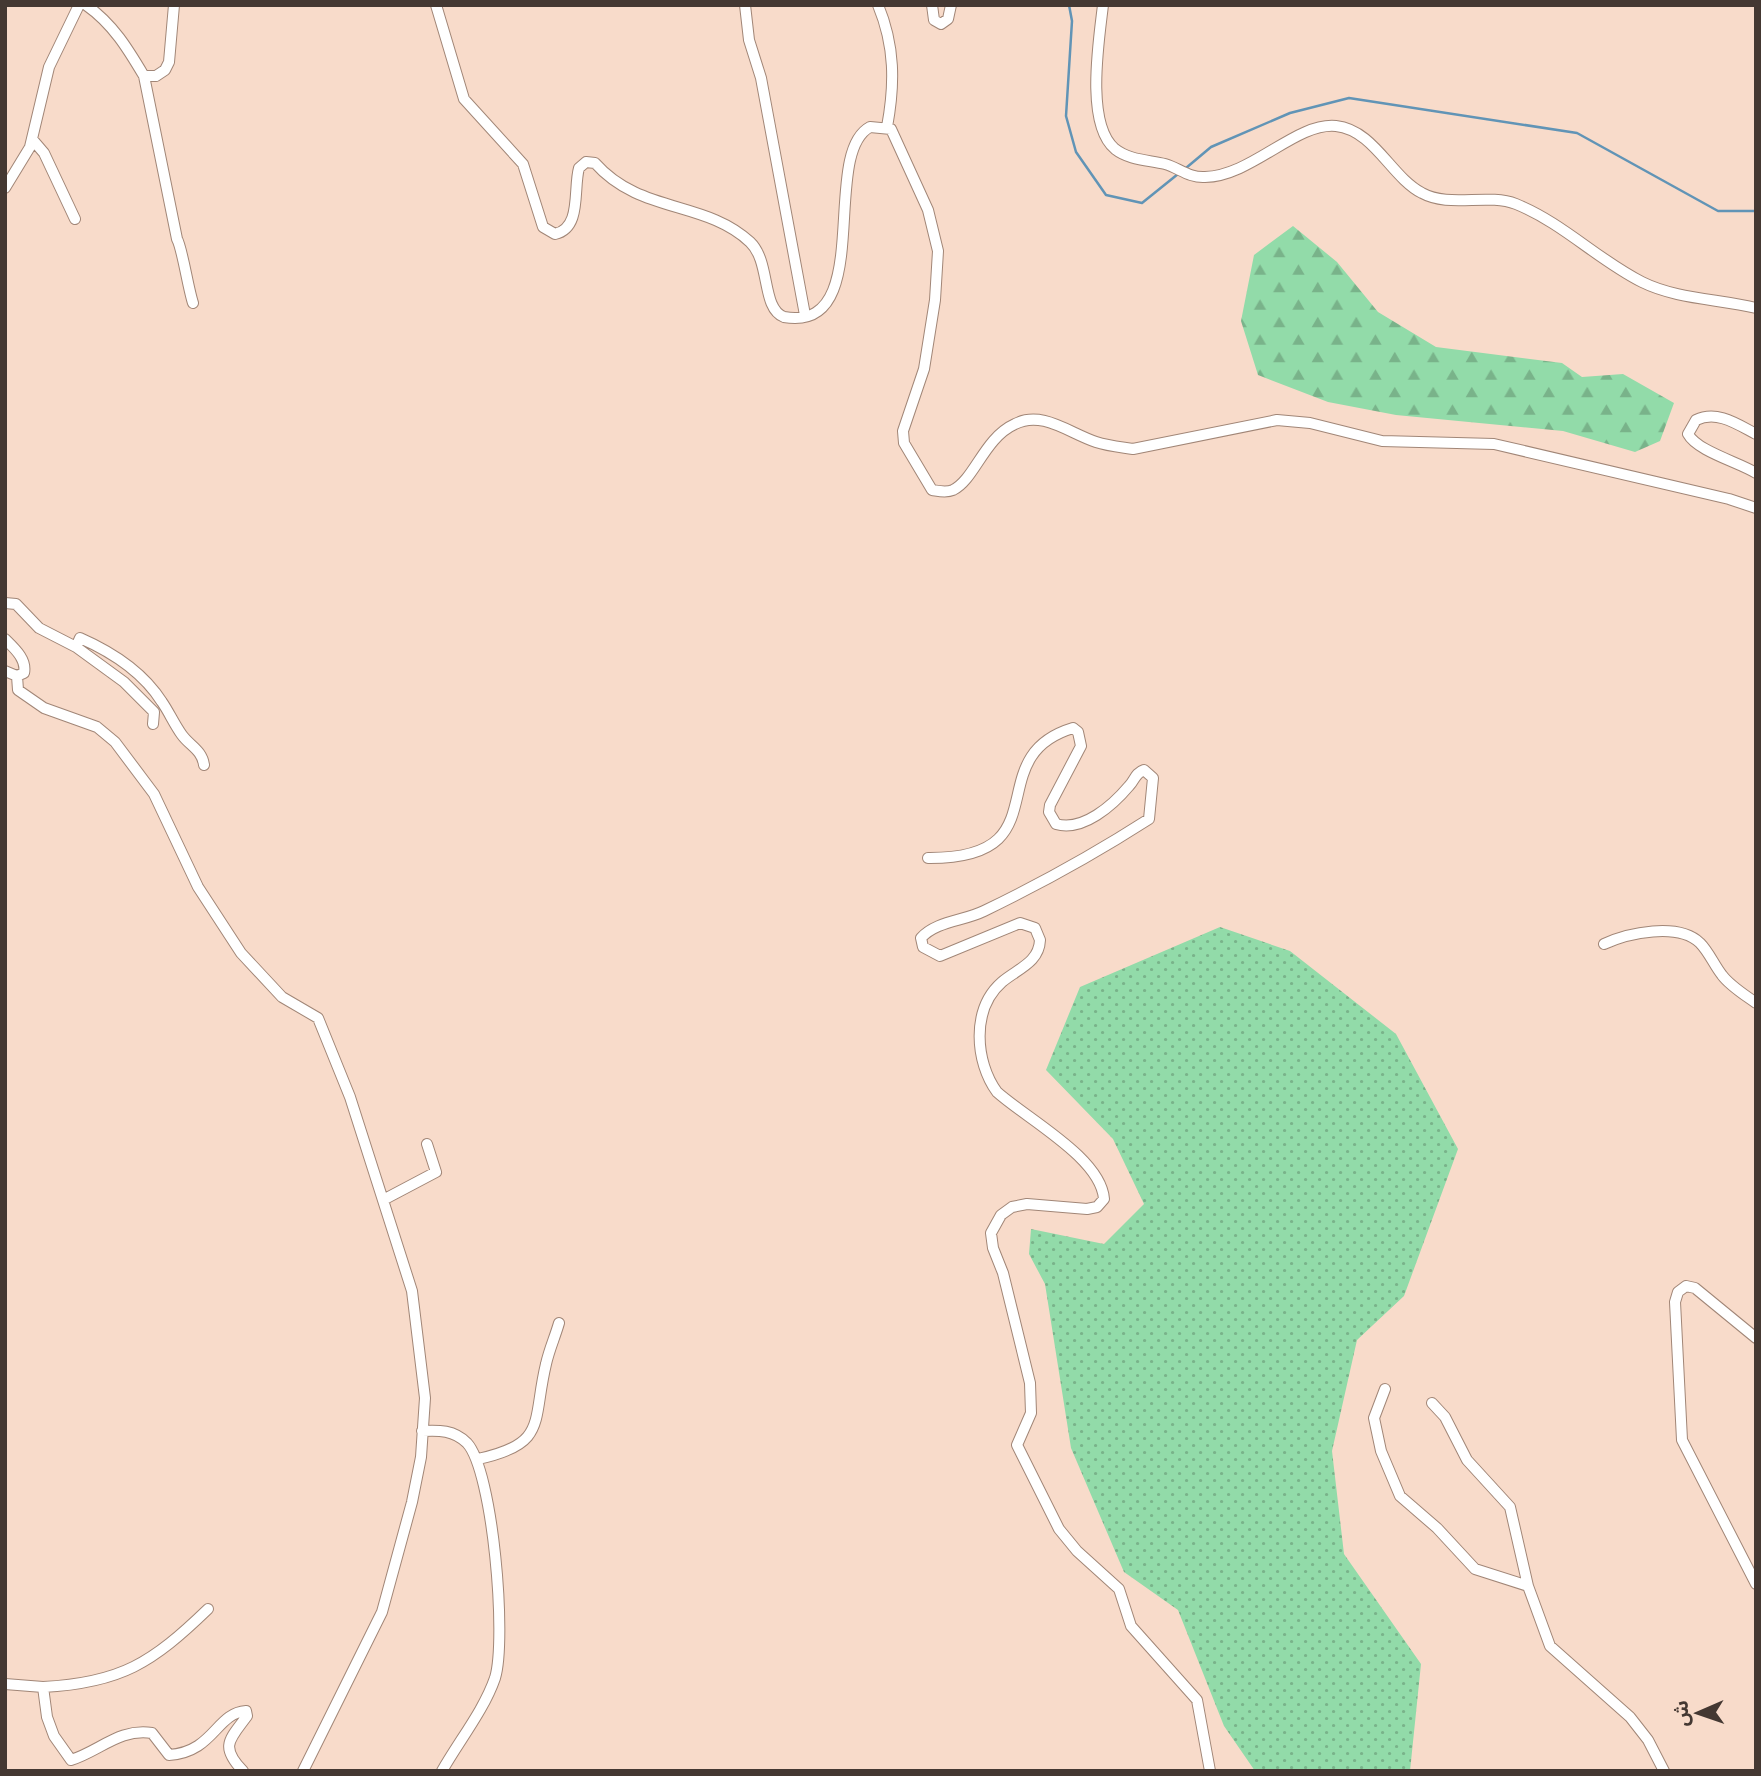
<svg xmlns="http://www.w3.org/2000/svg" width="1761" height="1776" font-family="'Work Sans','Noto Sans Arabic',sans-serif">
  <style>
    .grass { fill: url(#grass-dots) }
    .forest { fill: url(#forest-firs) }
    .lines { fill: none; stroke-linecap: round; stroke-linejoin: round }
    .stream { stroke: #6194b6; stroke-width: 2.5 }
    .minor-casing { stroke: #a18677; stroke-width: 12 }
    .minor { stroke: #fff; stroke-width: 10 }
  </style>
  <defs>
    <pattern id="grass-dots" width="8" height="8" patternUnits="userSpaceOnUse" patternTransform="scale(1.75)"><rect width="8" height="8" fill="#92dba9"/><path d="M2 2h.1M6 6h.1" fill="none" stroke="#79b38a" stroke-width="1.8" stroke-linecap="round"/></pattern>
    <pattern id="forest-firs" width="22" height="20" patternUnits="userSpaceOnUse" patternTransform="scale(1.75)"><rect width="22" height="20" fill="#92dba9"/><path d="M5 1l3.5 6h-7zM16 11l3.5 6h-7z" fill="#79b38a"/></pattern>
  </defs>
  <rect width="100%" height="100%" fill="#f8dbca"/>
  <path class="grass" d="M1220,927L1290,951L1396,1034L1458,1149L1404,1296L1357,1340L1332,1451L1344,1554L1421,1664L1410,1771H1255L1224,1726L1178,1610L1124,1572L1071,1448L1045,1284L1029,1254L1031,1229L1104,1244L1144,1204L1113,1139L1046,1070L1080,987Z"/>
  <path class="forest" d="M1293,226L1337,262L1378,312L1436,347L1562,363L1582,377L1623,374L1674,403L1660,441L1635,452L1563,431L1396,415L1328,402L1258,375L1241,321L1254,255Z"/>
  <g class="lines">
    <path class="stream" d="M1069,5L1072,21L1066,116L1076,152L1106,195L1142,203L1178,174
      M1186,168L1211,147L1290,113L1349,98L1577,133L1718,211H1756"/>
    <defs>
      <path id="minor" d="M86,5C113,24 128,49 144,76H156L165,70L169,62L174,5
        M436,5L464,99L523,164L543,227L555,234C582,228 573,189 579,168L586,162L595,163C640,214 705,200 750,242C771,262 761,308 784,317C877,333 819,154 870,127L891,129L928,210L938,251L935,300L924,369L903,431L904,443L932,490C939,491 946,493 953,490C975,479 984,438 1015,424C1042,410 1069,433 1096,442C1108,446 1120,447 1133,449L1277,420L1310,423L1382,441L1494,444L1729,499L1756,508
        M745,5L749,40L761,78L805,315
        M878,5C895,46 895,84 887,127
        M932,5L934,20L941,24L948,19L951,5
        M1103,5C1099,40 1085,124 1115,149C1129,160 1148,160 1165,164C1179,168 1189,178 1205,177C1252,176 1296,122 1336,126C1374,130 1391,177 1422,193C1449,208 1487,193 1516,204C1563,223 1598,260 1642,282C1676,299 1719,299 1756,308
        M144,76L177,239C182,247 188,288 193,303
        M32,139L44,153L75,219
        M5,188L30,147L49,67L79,5
        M1756,434C1737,424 1717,410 1696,420L1688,434C1697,451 1738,462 1756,473
        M5,603L16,604L39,628L76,647L124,682L154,712L153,724
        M5,639C14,648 27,659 24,673L17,676
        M76,647L80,638C112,652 143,672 162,702C169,712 174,724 182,735C190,746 202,750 204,765
        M5,671L17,676L18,690L44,708L97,727L115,742L154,794L198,887L241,953L282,997L318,1018L350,1097L412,1291L425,1398L421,1457L412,1502L382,1612L303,1771
        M928,858C1064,859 977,757 1073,728L1078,732L1081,746L1050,805L1049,812L1056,824C1083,832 1113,805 1129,786C1135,780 1135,773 1144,770L1153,778L1149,819C1096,853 1040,884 984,911C964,921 936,921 921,938L923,947L940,956L1020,923L1035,928L1040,940C1039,963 1017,969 1002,982C971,1009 975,1062 997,1092C1027,1119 1101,1158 1104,1199L1097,1207L1087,1209L1027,1204L1012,1207L1001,1215L991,1233L993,1248L1003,1273L1030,1383L1031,1413L1017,1445L1059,1529L1077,1551L1119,1589L1131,1626L1197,1700L1210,1771
        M1604,944C1628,933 1678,922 1700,943C1709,952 1714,965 1722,975C1730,986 1745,995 1756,1003
        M383,1200L436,1172L427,1144
        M1756,1338L1695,1288L1686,1286L1678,1292L1675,1302L1682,1440L1756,1584
        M1385,1389L1374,1418L1381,1451L1400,1496L1437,1528L1475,1569L1528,1586L1550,1646L1630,1717L1648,1740L1664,1771
        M1432,1403L1445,1417L1467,1460L1510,1507L1528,1586
        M422,1431C439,1430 454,1430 467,1443C493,1471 507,1639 495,1678C484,1710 459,1741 442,1771
        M478,1459C548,1444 532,1422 546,1364C549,1350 555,1337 559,1323
        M5,1684L43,1687L47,1717L54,1736L71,1760C100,1751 119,1728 152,1733L169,1755C214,1752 216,1713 246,1711L247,1716C230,1739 219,1746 243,1771
        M43,1687C121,1683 152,1663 208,1609"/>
    </defs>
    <use href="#minor" class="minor-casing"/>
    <use href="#minor" class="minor"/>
  </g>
  <rect width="1761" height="1776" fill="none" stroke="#443832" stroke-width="14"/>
  <g transform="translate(1698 1713) rotate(268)" stroke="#f8dbca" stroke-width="5" paint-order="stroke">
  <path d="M0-5L12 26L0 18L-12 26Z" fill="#443832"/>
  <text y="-10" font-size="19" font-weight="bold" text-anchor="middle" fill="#443832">ش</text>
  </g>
</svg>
